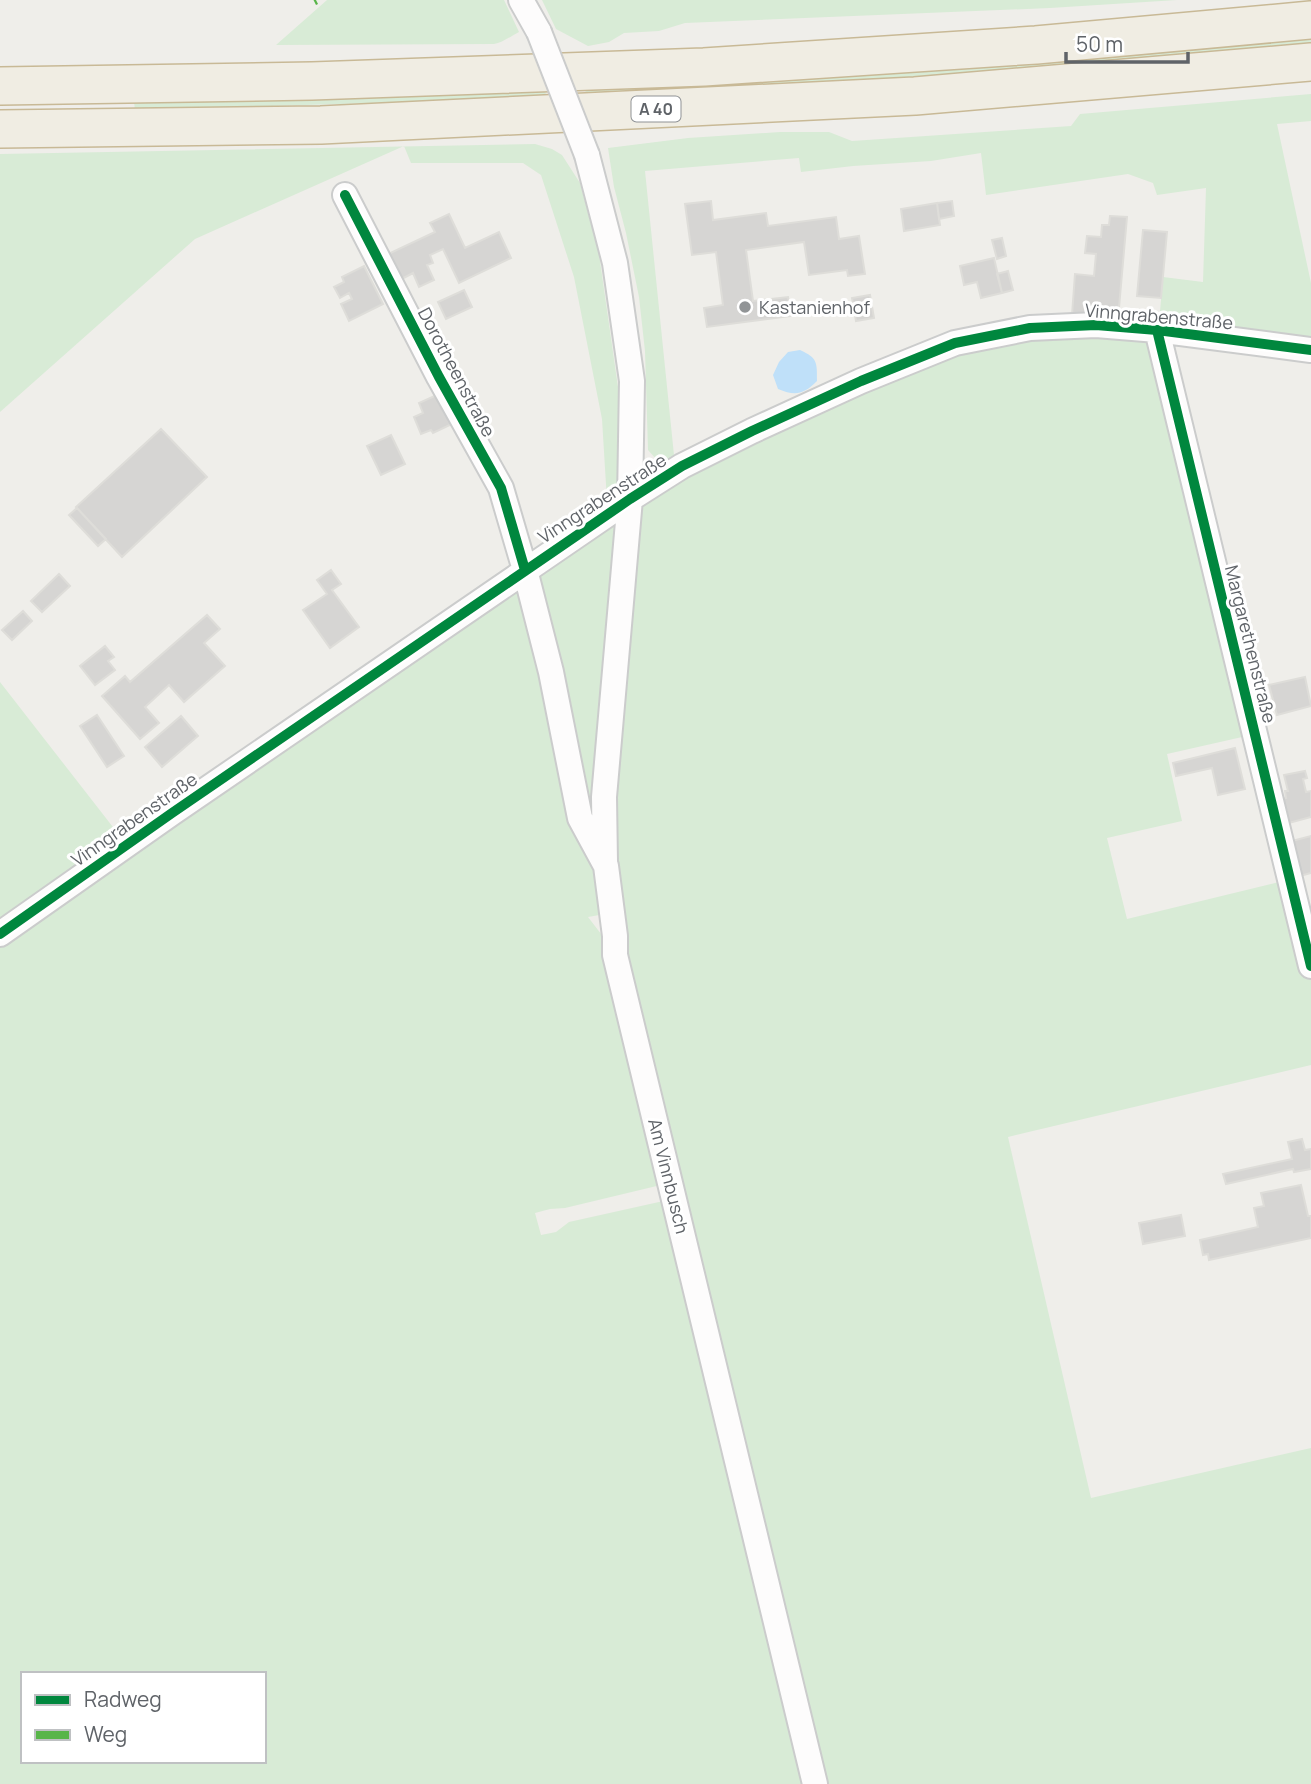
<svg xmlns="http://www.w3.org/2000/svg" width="1311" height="1784" font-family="Manrope,sans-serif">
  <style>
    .green { fill: #d8ebd6; fill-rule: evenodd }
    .water { fill: #bfe0f9 }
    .building { fill: #d6d5d3; stroke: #deddd9; stroke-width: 2 }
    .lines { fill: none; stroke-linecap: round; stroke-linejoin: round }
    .minor-casing { stroke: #cbcccc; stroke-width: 28 }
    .highway-casing { stroke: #c8b996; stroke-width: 40 }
    .minor { stroke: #fdfcfc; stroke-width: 24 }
    .highway { stroke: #f0ede3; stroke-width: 37 }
    .minor-bridge-casing { stroke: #cbcccc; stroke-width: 28; stroke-linecap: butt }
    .minor-bridge { stroke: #fdfcfc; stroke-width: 24 }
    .quiet { stroke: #58b549; stroke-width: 9; stroke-dasharray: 18 9; stroke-linecap: butt }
    .cycleway-casing { stroke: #fff; stroke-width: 15 }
    .cycleway { stroke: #00873e; stroke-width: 10 }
    .poi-dot { fill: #919496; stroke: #fff; stroke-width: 2.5 }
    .labels { text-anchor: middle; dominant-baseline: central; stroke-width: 6; stroke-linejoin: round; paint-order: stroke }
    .shield { fill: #fff; stroke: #8f9295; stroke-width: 2 }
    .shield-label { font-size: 16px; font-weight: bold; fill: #5f6368 }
    .poi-label { font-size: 18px; fill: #5f6368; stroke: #fff; text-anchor: start }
    .street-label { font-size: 18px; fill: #5f6368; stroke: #fff }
  </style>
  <rect width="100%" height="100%" fill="#efeeea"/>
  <path class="green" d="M327,0H504L519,32C511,36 502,43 494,44L276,45Z
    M542,0H1177L1050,8L685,23L659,31L624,33L609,42L588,46L556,29Z
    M1311,37V47L936,78L587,96L584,87Z
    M544,88L547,98L135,110L134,102Z
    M1311,94V121L1277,124L1311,283V345L1159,323L1163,277L1203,282L1206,188L1157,195L1153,183L1128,174L986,195L981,153L931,161L853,166L801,172L799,158L645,171L675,465L664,468L648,450L645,351L639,297L626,233L614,187L608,148L688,138L780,132H829L852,141L1071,126L1080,114Z
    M535,144L552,149L562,155L580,183L599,254L620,401L619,486L607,501L602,419L574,277L541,175L523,163H411L404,146L195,239L0,412V154Z
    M1031,334L1144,336L1155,346L1251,735L1167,754L1182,821L1107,838L1127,919L1287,880L1311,980V1065L1008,1137L1091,1498L1311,1448V1784H0V942L617,515L605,914L588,917L608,943L665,1184L565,1208L550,1209L535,1213L541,1235L556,1232L569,1222L668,1200L624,947L612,855L634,515L647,495L888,375ZM23,1674H264V1761H23Z
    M0,682L123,840L0,928Z"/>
  <path class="water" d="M800,350C818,358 817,363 817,381C803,395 795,396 778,389L773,375L779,362L788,352Z"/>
  <path class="building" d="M711,201L713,220L766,213L768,226L836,217L839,239L859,236L865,274L848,276L847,270L809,275L804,242L746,250L753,301L788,297L791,316L707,327L704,308L723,305L716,252L692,255L685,204Z
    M952,201L954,216L939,219L937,203Z
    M937,203L940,225L904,231L901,209Z
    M449,214L465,248L499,232L511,258L459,283L443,249L430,255L433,263L427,265L434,280L419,287L413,273L396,282L384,256L435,232L430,223Z
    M1110,216L1127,217L1118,319L1072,315L1075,274L1094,276L1096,254L1085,253L1087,236L1101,237L1102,225H1109Z
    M1143,230L1167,232L1161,298L1137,296Z
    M1002,238L1006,256L997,259L992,240Z
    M994,258L1002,293L981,298L977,282L964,285L960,266Z
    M364,266L383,304L349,321L341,304L352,299L349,293L340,298L334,287L344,282L342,277Z
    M1008,271L1013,290L1002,293L997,274Z
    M464,290L472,307L446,319L438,302Z
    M870,295L874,318L856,321L852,298Z
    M441,393L454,423L433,433L431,430L421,434L414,417L423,413L419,403Z
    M161,429L207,477L122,557L76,507Z
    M391,435L405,464L381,475L367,446Z
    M77,508L106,539L98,546L69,515Z
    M331,570L341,584L332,590L359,627L330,648L303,610L327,594L317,580Z
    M59,574L70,586L42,612L31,601Z
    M23,611L32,621L12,640L2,630Z
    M207,615L220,629L204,643L225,666L184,702L169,685L145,707L159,723L140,739L102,696L125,676L130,682Z
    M105,646L114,657L108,661L115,670L95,685L80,666Z
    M1305,677L1311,706L1277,715L1269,685Z
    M97,715L124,756L107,767L80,726Z
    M181,716L198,736L162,767L145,747Z
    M1235,748L1245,789L1218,795L1212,768L1176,776L1173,763Z
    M1305,771L1307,778L1303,779L1306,792L1311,791V817L1285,824L1279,799L1286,798L1285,791H1288L1284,775Z
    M1311,836V873L1300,876L1292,841Z
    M1302,1139L1305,1150L1311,1149V1169L1294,1172L1293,1169L1226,1184L1223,1174L1292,1159L1288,1142Z
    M1301,1185L1308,1216H1311V1238L1209,1260L1208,1254L1203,1255L1200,1240L1258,1227L1254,1208L1264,1206L1261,1193Z
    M1181,1215L1185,1236L1143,1244L1139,1223Z"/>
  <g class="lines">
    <defs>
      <path id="minor" d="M521,0L539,32
        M587,155L615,263L632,381L630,499L604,797L605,862
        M345,195L439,377L501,488L525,570L551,672L580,818L606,866L615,936V955L815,1784
        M1157,330L1311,966
        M0,934L172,813L630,499L682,466L752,431L861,381L955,343L1030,328L1096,325L1157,330L1311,350"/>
      <path id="highway" d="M0,86L312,81L704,67L1036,45L1311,20
        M0,129L321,125L915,96L1311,62"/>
    </defs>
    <use href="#minor" class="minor-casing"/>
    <use href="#highway" class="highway-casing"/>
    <use href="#minor" class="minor"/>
    <use href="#highway" class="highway"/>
    <defs>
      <path id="minor-bridge" d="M539,32L587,155"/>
    </defs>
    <use href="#minor-bridge" class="minor-bridge-casing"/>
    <use href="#minor-bridge" class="minor-bridge"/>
    <path class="quiet" d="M314,1L316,0"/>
    <defs>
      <path id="cycleway" d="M345,195L439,377L501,488L525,570
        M1157,330L1311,966
        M0,934L172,813L630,499L682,466L752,431L861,381L955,343L1030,328L1096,325L1157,330L1311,350"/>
    </defs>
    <use href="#cycleway" class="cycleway-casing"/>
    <use href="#cycleway" class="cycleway"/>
  </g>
  <circle class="poi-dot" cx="745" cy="307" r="7"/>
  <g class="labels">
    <rect class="shield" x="631.5" y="96.5" width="49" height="25" rx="5"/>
    <g class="shield-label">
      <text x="656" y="109">A 40</text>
    </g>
    <g class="poi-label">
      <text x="759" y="307">Kastanienhof</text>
    </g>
    <g class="street-label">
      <text transform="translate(1159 316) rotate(5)">Vinngrabenstraße</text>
      <text transform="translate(457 372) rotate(62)">Dorotheenstraße</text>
      <text transform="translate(602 498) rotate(-33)">Vinngrabenstraße</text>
      <text transform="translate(1251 644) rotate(76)">Margarethenstraße</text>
      <text transform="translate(134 819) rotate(-35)">Vinngrabenstraße</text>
      <text transform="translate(669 1176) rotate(76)">Am Vinnbusch</text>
    </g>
  </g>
  <rect x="21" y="1672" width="245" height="91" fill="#ffffff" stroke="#bfc1c3" stroke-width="2"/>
  <rect x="35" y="1695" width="35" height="10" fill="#00873e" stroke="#bfc1c3" stroke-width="2"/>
  <text x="84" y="1707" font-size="21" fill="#5f6368">Radweg</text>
  <rect x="35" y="1730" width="35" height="10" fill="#58b549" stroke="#bfc1c3" stroke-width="2"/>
  <text x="84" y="1742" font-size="21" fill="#5f6368">Weg</text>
  <path d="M1066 52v10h122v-10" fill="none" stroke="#5f6368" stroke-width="3.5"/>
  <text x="1076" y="52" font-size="21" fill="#5f6368" stroke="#ffffff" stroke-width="5" paint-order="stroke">50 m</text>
</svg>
